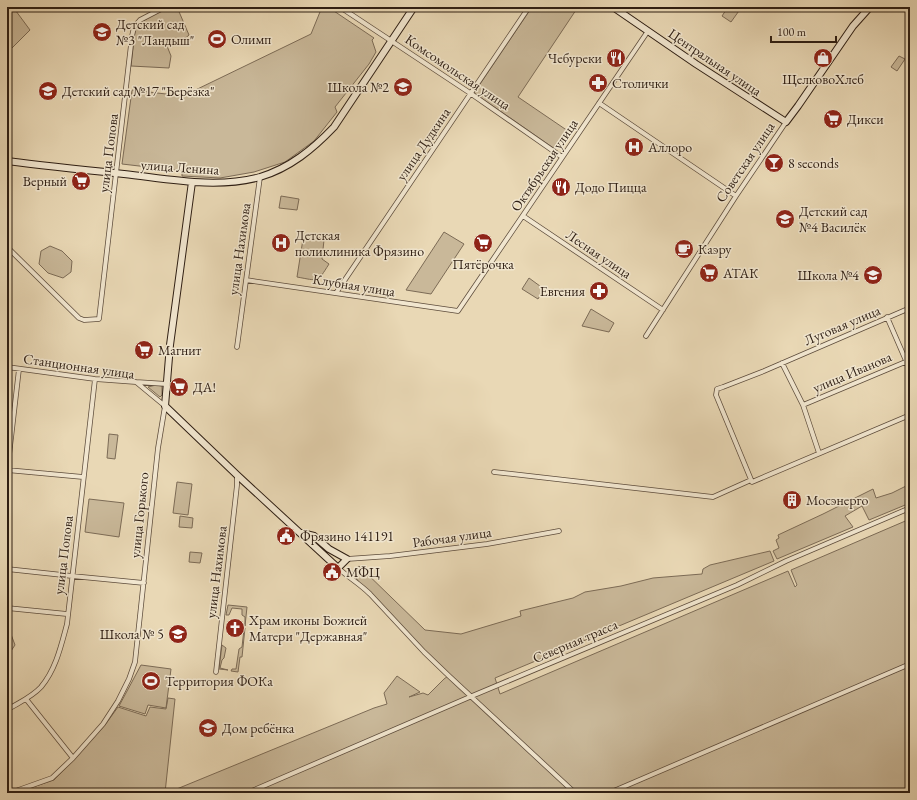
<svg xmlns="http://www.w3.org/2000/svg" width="917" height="800" font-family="'EB Garamond',serif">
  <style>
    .green { fill: #c9b899; stroke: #7c6b56 }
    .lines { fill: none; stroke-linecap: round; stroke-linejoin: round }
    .street-casing { stroke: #5d4c3c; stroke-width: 5.5 }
    .secondary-casing { stroke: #2e1e13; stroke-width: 8 }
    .street { stroke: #f1e6cf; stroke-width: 4 }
    .secondary { stroke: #f1e6cf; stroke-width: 6 }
    .labels { text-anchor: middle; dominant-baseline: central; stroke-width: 3; stroke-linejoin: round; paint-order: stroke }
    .poi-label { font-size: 14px; fill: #2e1e13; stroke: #f1e6cf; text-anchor: start }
    .street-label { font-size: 14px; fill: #2e1e13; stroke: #f1e6cf }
  </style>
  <rect width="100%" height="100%" fill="#e9d8b5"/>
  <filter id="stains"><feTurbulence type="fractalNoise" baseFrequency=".005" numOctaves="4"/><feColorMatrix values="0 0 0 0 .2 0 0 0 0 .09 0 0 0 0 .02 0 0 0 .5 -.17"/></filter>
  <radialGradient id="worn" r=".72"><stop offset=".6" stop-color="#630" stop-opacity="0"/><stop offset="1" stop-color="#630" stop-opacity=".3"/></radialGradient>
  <path class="green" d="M8,7H13L30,30L10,50L7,48Z
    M166,7H177L189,35L181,42H171L167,46L171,56L169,68L131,66L135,31L141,22Z
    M322,7H328L374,38L372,40L376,52L369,64L335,107L337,112L314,141L285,162L254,172L220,178L182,176V171L122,164L132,90L183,96L311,34Z
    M532,7H578L518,97L568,131L555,149L474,93Z
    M728,7L741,8L731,22L722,16Z
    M899,56L905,59L897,71L891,67Z
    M281,196L299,199L297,210L279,208Z
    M444,232L464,244L431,294L406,290Z
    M307,235L318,237L324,240L322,259L329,264C317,283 319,281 297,277L303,239Z
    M50,246L62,251L72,261L71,272L63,278L48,273L39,264L41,251Z
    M529,278L544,289L538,299L522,289Z
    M591,309L614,323L609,332L582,326Z
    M156,385L162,386V395L160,397L148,387Z
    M109,434L118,435L115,459L107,458Z
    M177,482L192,484L188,515L173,513Z
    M910,484V503L869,520L862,506L845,516L853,527L777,559L773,551L779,548L776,540L779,538L778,535L823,514L873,489L876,498L892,493Z
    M89,499L124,503L119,537L85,532Z
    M180,516L193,518L192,528L179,527Z
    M910,519V793H167L374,708L387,704L384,693L397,676L420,692L409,697L423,693L428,695L444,679L448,676L361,585L352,572L359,566L425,630L461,634L521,616L520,611L573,598L585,592L621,586L653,578L702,574L703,569L710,565L770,551L774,561L495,678L500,694L788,571L795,587L797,585L791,570Z
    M190,552L202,553L200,563L189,562Z
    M228,605L247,607L245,626V617L242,615V609L232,608L229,615H226Z
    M7,627L9,629L15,645L7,657Z
    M245,628L242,657H240L238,672L231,671L232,669H236L239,649L242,647L244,629Z
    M222,645L226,648L224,658L222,660L220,668L228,670L219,669Z
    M141,665L171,669L166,708L148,705L145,714L119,706Z
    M168,698L175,699L165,793H15L54,780L76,757L105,725L118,707L146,716L150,707L166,709Z"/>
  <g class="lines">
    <defs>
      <path id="street" d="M340,7L470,93L562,157
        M599,103L736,196
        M523,216L663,310
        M7,247L79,318L84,320L99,319L132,36L134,27L140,20L165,7
        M246,280L458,311L648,31
        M336,293L529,7
        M910,308L764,371L723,387L717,389L716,395L752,482L910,415
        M887,317L910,370
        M646,336L736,196L786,122
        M237,347L260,177
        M782,363L803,405L819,453
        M7,367L95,379L136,382L165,406L158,448L135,662L129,679L118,701L103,724L73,758L52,778L10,793
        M136,382L167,384
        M803,405L910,360
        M7,470L83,477
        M494,472L713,497L751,480
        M7,473L19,369
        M347,559L390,556L487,544L559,531
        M338,568C348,577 360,584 370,594L424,652L449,676L575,793
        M7,569L72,576L144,583
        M7,608L67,614
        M216,672L237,485V475
        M26,699L73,758
        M7,710C18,703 32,697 41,687C56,669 61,646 67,624L95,379
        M247,793L472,696L737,585L786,561L910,508
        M609,793L910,664"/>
      <path id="secondary" d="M613,7L696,64L786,122L798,106L853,26L870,7
        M7,161C46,166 85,170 124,174C169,179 216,189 260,177C290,168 313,149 334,127L414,7
        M192,182L170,345L165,406L237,475L338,568L347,559L329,549L314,536L302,533"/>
    </defs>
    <use href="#street" class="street-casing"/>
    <use href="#secondary" class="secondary-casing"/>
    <use href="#street" class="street"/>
    <use href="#secondary" class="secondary"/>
  </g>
  <defs>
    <symbol id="school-disc" viewBox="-11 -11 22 22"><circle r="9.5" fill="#8f2418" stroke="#f1e6cf"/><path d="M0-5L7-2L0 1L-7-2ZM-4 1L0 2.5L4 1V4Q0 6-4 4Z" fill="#fff"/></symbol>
    <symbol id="stadium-disc" viewBox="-11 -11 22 22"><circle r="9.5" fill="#8f2418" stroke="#f1e6cf"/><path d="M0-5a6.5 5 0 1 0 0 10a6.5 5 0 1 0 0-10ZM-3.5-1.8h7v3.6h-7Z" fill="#fff"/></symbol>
    <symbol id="restaurant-disc" viewBox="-11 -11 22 22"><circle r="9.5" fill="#8f2418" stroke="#f1e6cf"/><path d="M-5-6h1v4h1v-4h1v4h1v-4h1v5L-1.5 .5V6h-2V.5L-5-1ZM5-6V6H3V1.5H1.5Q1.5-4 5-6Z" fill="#fff"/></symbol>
    <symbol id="shop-disc" viewBox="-11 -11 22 22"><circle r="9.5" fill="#8f2418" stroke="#f1e6cf"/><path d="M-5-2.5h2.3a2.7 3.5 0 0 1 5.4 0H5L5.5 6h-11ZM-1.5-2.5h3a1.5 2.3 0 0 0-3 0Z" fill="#fff"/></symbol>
    <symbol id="pharmacy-disc" viewBox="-11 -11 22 22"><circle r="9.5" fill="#8f2418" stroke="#f1e6cf"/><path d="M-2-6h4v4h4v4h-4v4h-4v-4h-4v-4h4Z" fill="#fff"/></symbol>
    <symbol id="supermarket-disc" viewBox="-11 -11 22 22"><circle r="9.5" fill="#8f2418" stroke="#f1e6cf"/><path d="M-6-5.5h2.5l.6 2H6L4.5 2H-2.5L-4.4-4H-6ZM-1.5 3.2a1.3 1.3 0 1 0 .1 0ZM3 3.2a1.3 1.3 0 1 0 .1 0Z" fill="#fff"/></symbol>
    <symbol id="hospital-disc" viewBox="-11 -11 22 22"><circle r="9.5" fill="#8f2418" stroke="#f1e6cf"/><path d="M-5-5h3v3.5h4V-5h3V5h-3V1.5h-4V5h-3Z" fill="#fff"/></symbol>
    <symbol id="bar-disc" viewBox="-11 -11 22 22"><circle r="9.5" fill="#8f2418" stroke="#f1e6cf"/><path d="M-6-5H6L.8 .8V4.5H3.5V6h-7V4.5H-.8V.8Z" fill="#fff"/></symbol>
    <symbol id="cafe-disc" viewBox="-11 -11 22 22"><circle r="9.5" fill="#8f2418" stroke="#f1e6cf"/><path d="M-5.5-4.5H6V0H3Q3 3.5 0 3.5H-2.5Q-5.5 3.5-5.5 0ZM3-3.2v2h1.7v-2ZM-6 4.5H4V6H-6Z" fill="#fff"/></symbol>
    <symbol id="building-disc" viewBox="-11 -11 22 22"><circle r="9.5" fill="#8f2418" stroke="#f1e6cf"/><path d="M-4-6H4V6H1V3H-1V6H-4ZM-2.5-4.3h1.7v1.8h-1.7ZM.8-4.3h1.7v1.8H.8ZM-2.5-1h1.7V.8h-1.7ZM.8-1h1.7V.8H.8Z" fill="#fff"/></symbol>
    <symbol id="civic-disc" viewBox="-11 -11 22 22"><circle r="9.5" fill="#8f2418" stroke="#f1e6cf"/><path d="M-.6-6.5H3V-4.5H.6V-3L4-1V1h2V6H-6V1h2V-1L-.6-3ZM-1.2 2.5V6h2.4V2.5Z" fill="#fff"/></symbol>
    <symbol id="church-disc" viewBox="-11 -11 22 22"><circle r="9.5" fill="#8f2418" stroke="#f1e6cf"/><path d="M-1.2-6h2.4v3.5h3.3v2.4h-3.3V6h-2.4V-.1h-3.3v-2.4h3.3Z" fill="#fff"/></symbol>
  </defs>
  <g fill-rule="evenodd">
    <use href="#school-disc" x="91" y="21" width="22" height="22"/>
    <use href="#stadium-disc" x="206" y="28" width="22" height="22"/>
    <use href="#restaurant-disc" x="605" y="47" width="22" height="22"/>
    <use href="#shop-disc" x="812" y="47" width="22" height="22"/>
    <use href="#pharmacy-disc" x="587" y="72" width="22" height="22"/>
    <use href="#school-disc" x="392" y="76" width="22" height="22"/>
    <use href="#school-disc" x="37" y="80" width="22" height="22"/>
    <use href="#supermarket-disc" x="822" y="108" width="22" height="22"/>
    <use href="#hospital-disc" x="623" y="136" width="22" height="22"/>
    <use href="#bar-disc" x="763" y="152" width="22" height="22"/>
    <use href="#supermarket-disc" x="70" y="170" width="22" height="22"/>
    <use href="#restaurant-disc" x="550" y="176" width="22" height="22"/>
    <use href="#school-disc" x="774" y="208" width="22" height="22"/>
    <use href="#hospital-disc" x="270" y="232" width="22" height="22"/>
    <use href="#supermarket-disc" x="472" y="232" width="22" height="22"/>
    <use href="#cafe-disc" x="673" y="238" width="22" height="22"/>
    <use href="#supermarket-disc" x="698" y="262" width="22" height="22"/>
    <use href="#school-disc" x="862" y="264" width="22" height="22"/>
    <use href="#pharmacy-disc" x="588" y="280" width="22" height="22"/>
    <use href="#supermarket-disc" x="133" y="339" width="22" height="22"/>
    <use href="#supermarket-disc" x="168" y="376" width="22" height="22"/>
    <use href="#building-disc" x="781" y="489" width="22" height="22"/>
    <use href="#civic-disc" x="275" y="525" width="22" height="22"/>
    <use href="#civic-disc" x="321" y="561" width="22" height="22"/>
    <use href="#church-disc" x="224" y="617" width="22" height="22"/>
    <use href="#school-disc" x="167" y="623" width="22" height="22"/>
    <use href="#stadium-disc" x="140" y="670" width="22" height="22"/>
    <use href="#school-disc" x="197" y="717" width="22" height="22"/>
  </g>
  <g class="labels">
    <g class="poi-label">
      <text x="116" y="24">Детский сад<tspan x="116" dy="16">№3 "Ландыш"</tspan></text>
      <text x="231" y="39">Олимп</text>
      <text x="602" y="58" text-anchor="end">Чебуреки</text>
      <text x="823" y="79" text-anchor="middle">ЩелковоХлеб</text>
      <text x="612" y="83">Столички</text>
      <text x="389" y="87" text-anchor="end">Школа №2</text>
      <text x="62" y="91">Детский сад №17 "Берёзка"</text>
      <text x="847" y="119">Дикси</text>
      <text x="648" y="147">Аллоро</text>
      <text x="788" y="163">8 seconds</text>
      <text x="67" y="181" text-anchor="end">Верный</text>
      <text x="575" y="187">Додо Пицца</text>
      <text x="799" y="211">Детский сад<tspan x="799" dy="16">№4 Василёк</tspan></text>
      <text x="295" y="235">Детская<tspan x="295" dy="16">поликлиника Фрязино</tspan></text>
      <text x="698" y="249">Каэру</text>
      <text x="483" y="264" text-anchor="middle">Пятёрочка</text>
      <text x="723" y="273">АТАК</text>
      <text x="859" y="275" text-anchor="end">Школа №4</text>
      <text x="585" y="291" text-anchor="end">Евгения</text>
      <text x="158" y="350">Магнит</text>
      <text x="193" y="387">ДА!</text>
      <text x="806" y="500">Мосэнерго</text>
      <text x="300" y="536">Фрязино 141191</text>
      <text x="346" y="572">МФЦ</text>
      <text x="249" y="620">Храм иконы Божией<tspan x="249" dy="16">Матери "Державная"</tspan></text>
      <text x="164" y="634" text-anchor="end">Школа № 5</text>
      <text x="165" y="681">Территория ФОКа</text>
      <text x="222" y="728">Дом ребёнка</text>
    </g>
    <g class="street-label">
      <text transform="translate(715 62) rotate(34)">Центральная улица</text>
      <text transform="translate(458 72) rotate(34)">Комсомольская улица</text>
      <text transform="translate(423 144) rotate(-56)">улица Дудкина</text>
      <text transform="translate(108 153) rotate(-83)">улица Попова</text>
      <text transform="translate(745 162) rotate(-56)">Советская улица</text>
      <text transform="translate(544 165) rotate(-56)">Октябрьская улица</text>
      <text transform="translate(180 167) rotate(4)">улица Ленина</text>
      <text transform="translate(239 249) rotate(-82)">улица Нахимова</text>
      <text transform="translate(599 254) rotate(34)">Лесная улица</text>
      <text transform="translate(354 285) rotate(9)">Клубная улица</text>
      <text transform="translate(842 325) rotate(-23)">Луговая улица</text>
      <text transform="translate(79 366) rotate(8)">Станционная улица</text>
      <text transform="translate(852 372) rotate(-23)">улица Иванова</text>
      <text transform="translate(139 515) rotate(-84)">улица Горького</text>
      <text transform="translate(452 537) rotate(-8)">Рабочая улица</text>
      <text transform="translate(63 555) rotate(-83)">улица Попова</text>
      <text transform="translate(216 572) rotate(-83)">улица Нахимова</text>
      <text transform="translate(575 641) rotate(-23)">Северная трасса</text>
    </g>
  </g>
  <rect width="917" height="800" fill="none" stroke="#e9d8b5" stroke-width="24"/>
  <rect x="8" y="8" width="901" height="784" fill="none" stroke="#2e1e13" stroke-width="2"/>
  <rect x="12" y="12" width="893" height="776" fill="none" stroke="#2e1e13"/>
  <path d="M771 36v6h65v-6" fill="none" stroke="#2e1e13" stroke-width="2"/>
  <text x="777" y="36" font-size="12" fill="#2e1e13" stroke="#f1e6cf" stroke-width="3" paint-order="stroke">100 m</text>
  <rect width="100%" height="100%" filter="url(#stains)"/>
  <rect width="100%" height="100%" fill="url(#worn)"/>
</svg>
